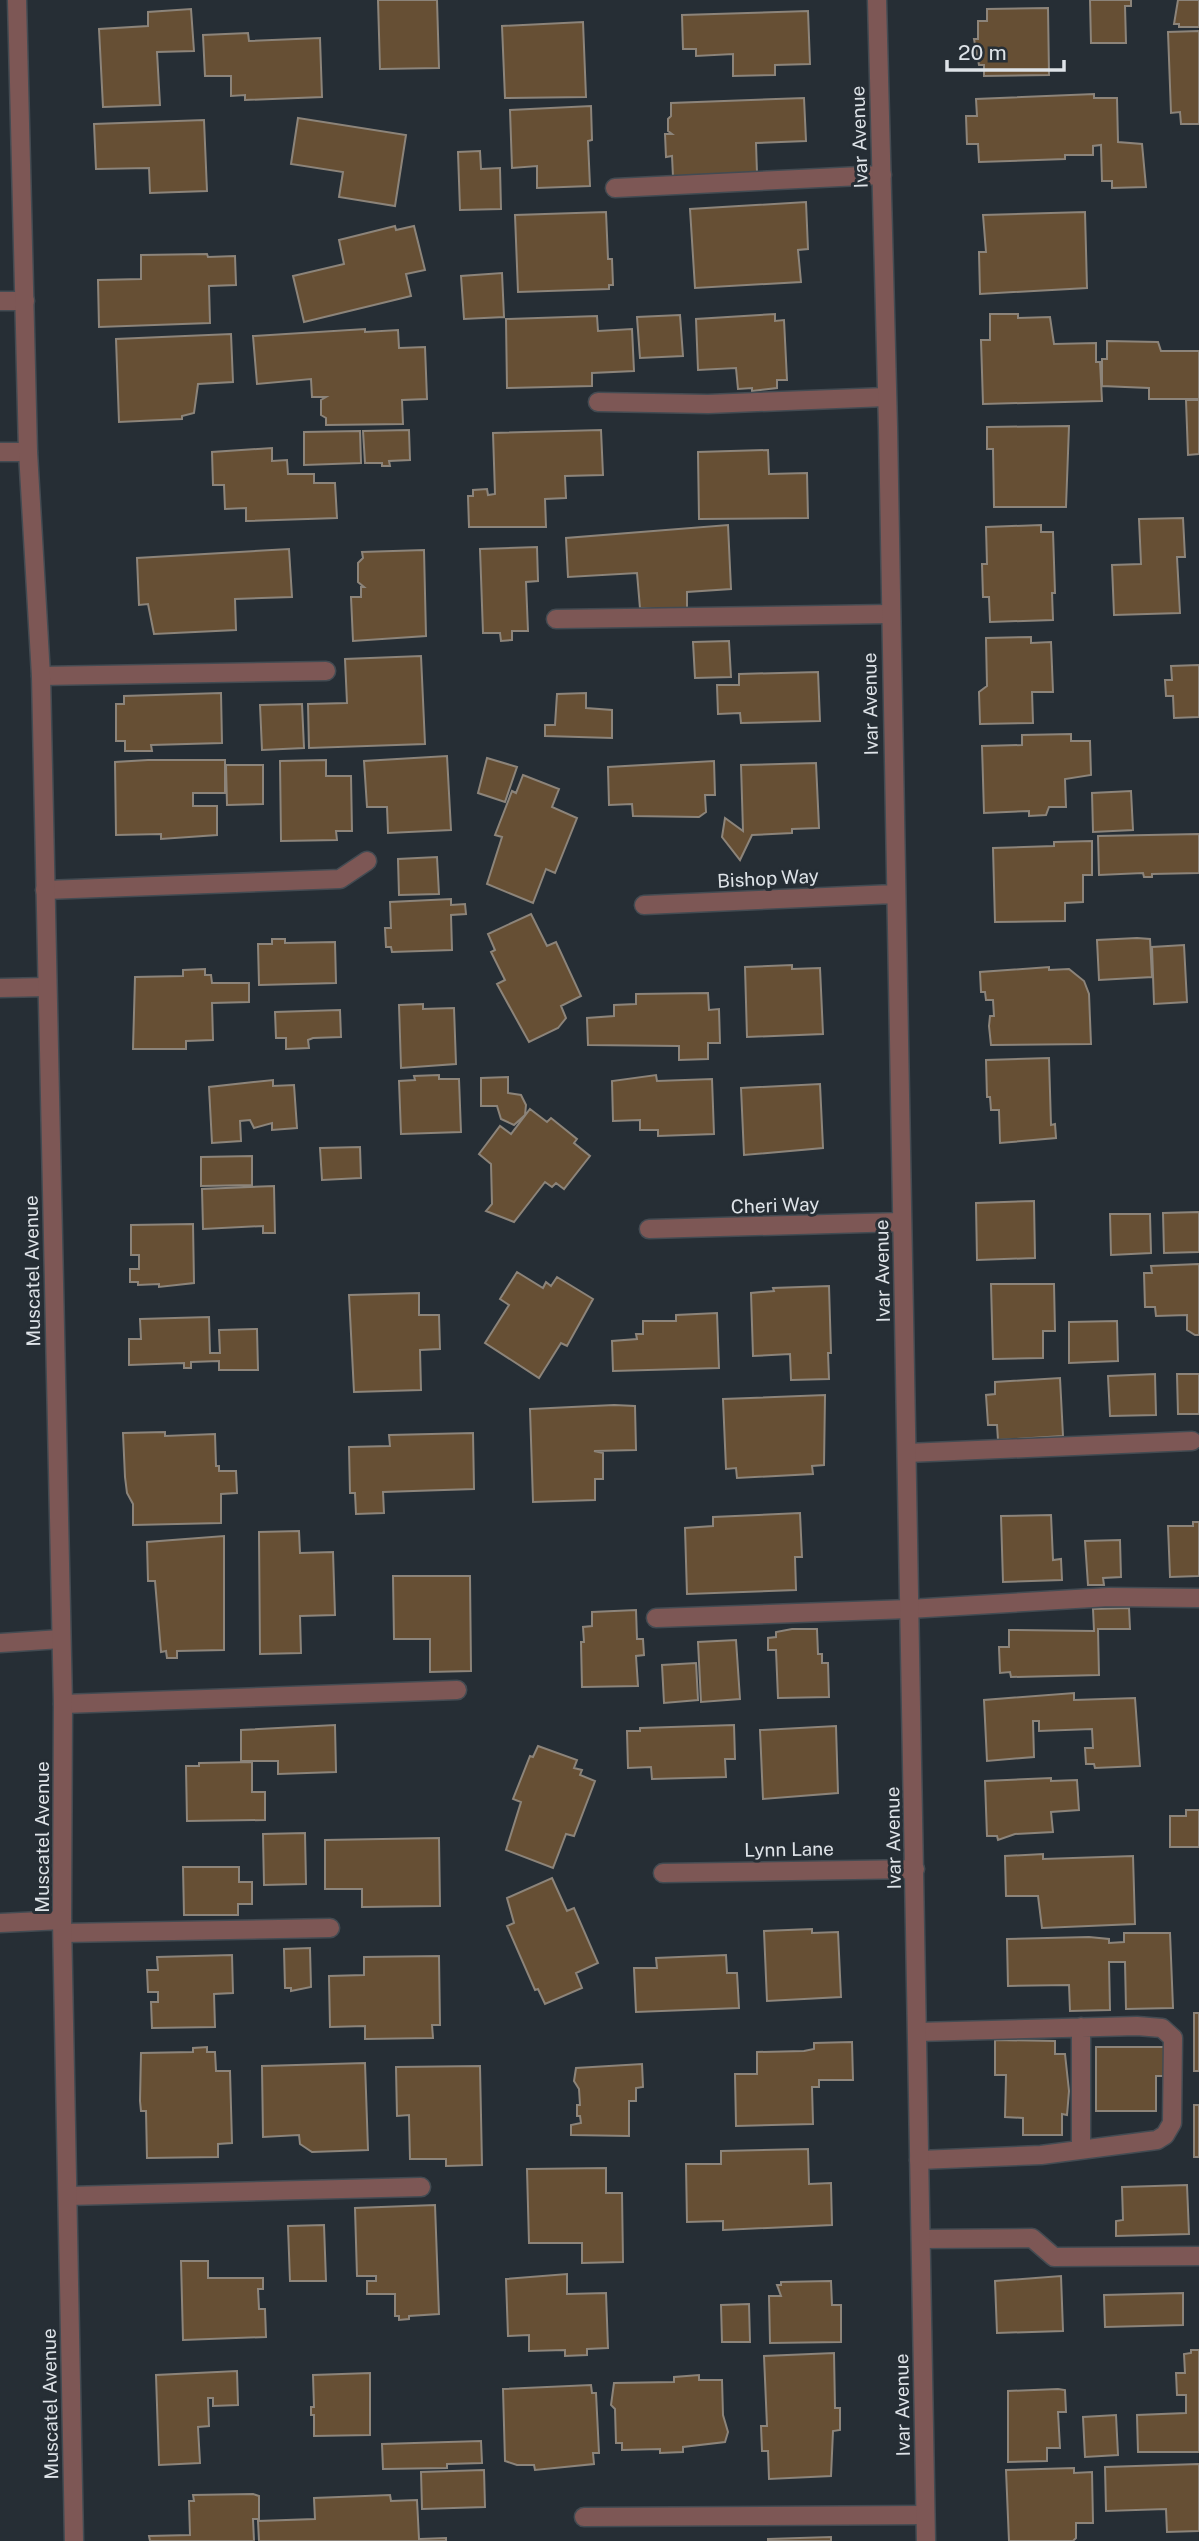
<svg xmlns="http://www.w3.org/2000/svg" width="1199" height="2541" font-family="'Public Sans',sans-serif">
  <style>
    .building { fill: #664f34; stroke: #8c847a; stroke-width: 2 }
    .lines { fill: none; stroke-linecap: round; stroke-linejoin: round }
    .service-casing { stroke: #434b52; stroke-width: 21 }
    .minor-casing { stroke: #434b52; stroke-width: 21 }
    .service { stroke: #7d5755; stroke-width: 18 }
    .minor { stroke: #7d5755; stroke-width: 18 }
    .labels { text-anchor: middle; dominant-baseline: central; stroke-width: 6; stroke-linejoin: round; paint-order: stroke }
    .street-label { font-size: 19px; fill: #dee3e8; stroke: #262e35 }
  </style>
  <rect width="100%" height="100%" fill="#262e35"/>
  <path class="building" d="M378,0H437L439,68L380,69Z
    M1090,0H1131V6H1125L1126,43H1091Z
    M1178,0H1199V27H1179V24H1174Z
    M1048,8L1049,75L984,76V65H979L974,39H978V21H987V9Z
    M191,9L194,51L157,52L160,105L103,107L99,29L148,26V12Z
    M808,11L810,64L775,65V75L733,76V54L696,56V49H683L682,15Z
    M583,22L586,97L505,98L502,26Z
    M1199,31V124H1181L1180,112L1171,113L1168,32Z
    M248,33L249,41L320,38L322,97L245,100V95L231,96V76H205L203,35Z
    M1094,94V98H1117L1118,142L1142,144L1146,187L1112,188V181H1102L1101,145L1093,146V155H1065V159L979,162L978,144H967L966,116H977L976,99Z
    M804,98L806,141L756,143L757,173L673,177L672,156L666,157L665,134H672L668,131V119L671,116V103Z
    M591,106L592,140L588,141L590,186L537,188V166L512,168L510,110Z
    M298,118L406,135L395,206L339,197L343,172L291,164Z
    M204,120L207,191L150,193L149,168L96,169L94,124Z
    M480,151L481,169L500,168L501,209L460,210L458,152Z
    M806,202L808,249L798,250L801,282L695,288L690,209Z
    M606,212L608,259H612L613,285H609V289L518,292L515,215Z
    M1085,212L1087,288L980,294L979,252H986L983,215Z
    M395,226L396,230L414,226L425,270L406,274L411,296L304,322L293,276L344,264L339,240Z
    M207,254L208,257L235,256L236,285L209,286L210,323L99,327L98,280L141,279V255Z
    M502,273L504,317L464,319L461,276Z
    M775,314V321L784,320L787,380H777V388L752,391V388L738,389L736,368L698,370L696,319Z
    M990,314H1018V318L1050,317L1054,344L1096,343V362H1100L1102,401L983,404L981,340H990Z
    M680,315L683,356L640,358L637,317Z
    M597,316L598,331L632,329L634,371L592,373V386L507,388L506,319Z
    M365,329V332L398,330L399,348L425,347L427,399L402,400L403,424L326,425V418L321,415V400L326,397H312L311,379L257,384L253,336Z
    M231,334L233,382L198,384L194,413L182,416V419L119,422L116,339Z
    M1107,341L1158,342L1161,351H1199V399H1149V388L1102,386V359H1107Z
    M1186,400H1199V454L1188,455Z
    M1069,426L1066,507H994L993,449H987V427Z
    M409,430L410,460L389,461L390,466H382V463H365L363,431Z
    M601,430L603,475L565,476L566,498L545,499L546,527H469L468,496H473V490L487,489L488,495L495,494L493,433Z
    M360,431L361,463L304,465V432Z
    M272,448V461L287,460L288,474H314V483H335L337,518L246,521V508L225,509L224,485H213L212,452Z
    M768,450L769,474L807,473L808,518L699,519L698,452Z
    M1183,518L1185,557H1177L1180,613L1114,615L1112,565L1141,564L1139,519Z
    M728,525L731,589L687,592V611L640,608L637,573L568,577L566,538Z
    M1041,525V532H1053L1055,593H1052L1053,620L990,622L989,597H983L982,564H987L986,527Z
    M537,547L538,581L526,582L528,631H512V640L501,641L500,633H483L480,549Z
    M289,549L292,597L235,599L236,630L154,634L148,604L139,605L137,558Z
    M424,550L426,636L353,641L351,597H361V587H364L358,582V563L363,558L362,552Z
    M1031,637V643L1051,642L1053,692H1032L1033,723L980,724L979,692L987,686L986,638Z
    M729,641L731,677L695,678L693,642Z
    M421,656L425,744L309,748L308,704L347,703L345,659Z
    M1199,665V717L1174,718L1173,696H1166L1165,680H1172L1171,666Z
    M818,672L820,721L741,723L740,713L718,714L717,685H739V674Z
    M221,693L222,743L151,745L152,751H125V741H116V704H124V696Z
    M586,693V708L612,710V738L545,736V725H555L557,694Z
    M302,704L304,748L262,750L260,705Z
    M1071,734V741H1090L1091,775L1065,779L1066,807H1049L1046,815L1029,816V811L984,813L982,746L1022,745V735Z
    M447,756L451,830L388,833L387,807H367L364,761Z
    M487,758L517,767L505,802L478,793Z
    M148,760H225V793H193V806H217V835L161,839V834L116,835L115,762Z
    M326,760V776H351L352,831H336L337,840L281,841L280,761Z
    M714,761L715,795H705L706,812L699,817L633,816L632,804L609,805L608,767Z
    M816,763L819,828L792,829V833L752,835L740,860L722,837L725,818L743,831L741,765Z
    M226,765H263V804L227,805Z
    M523,775L559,789L552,807L577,818L555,873L546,869L533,903L487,884L502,837L495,835L512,791L516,793Z
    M1131,791L1133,830L1093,832L1092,793Z
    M1199,834V873L1152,874V877H1144L1143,873L1099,875L1098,836Z
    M1092,841V875H1083V902L1065,903V921L995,922L993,848L1054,846V842Z
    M437,857L439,894L399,895L398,859Z
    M451,899V905L465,904L466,914L451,915L452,950L392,952L391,947H386L385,928H391L390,902Z
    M531,914L547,946L556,942L581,996L561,1006L566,1018L558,1028L529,1042L497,984L505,980L491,952L495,950L488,934Z
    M1137,938L1150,939L1152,977L1099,980L1097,940Z
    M272,939H285V943L335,942L336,983L259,985L258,944H272Z
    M1184,945L1187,1002L1154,1004L1152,947Z
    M792,965V969L820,968L823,1034L747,1037L745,967Z
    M1049,967V970L1069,969L1084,981L1089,994L1091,1044L991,1045L989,1026L990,1016H994L993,1000H986L985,992H981L980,972Z
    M205,969V975H211L212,983H249V1002L212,1003L213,1040L186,1041V1049H133L135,977L183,976V970Z
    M708,993L709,1010L719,1009L720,1043H708V1059L679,1060V1046L588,1045L587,1018L614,1016V1005L636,1004V994Z
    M423,1004V1009L454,1008L456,1064L401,1068L399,1005Z
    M340,1010L341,1037L313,1038L308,1040L309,1048L286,1049V1038H276L275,1012Z
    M1049,1058L1051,1125L1055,1124L1056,1138L1000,1143L999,1110H991L990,1097H987L986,1060Z
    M439,1075V1079H459L461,1132L401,1134L399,1081L415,1080L414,1076Z
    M656,1075L657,1081L712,1079L714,1134L658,1136V1130H640V1120L613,1121L612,1081Z
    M508,1077V1093L521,1095L526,1105L525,1115L514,1125L501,1119L497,1106H481V1078Z
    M273,1080V1086L294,1085L297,1128L272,1130V1123L254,1128L250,1120L240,1121L241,1141L212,1143L209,1087Z
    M820,1084L823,1148L744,1155L741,1088Z
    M530,1109L547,1122L551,1118L577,1139L574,1143L590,1156L564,1189L556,1183L552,1187L545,1182L514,1222L486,1211L492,1204L491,1164L479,1154L500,1126L511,1134Z
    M360,1147L361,1178L322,1180L320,1148Z
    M252,1156V1185L201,1186V1157Z
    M274,1186L275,1233H263V1226L203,1229L202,1189Z
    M1034,1201L1035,1258L977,1260L976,1203Z
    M1199,1212V1252L1164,1253L1163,1213Z
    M1110,1214H1150L1151,1253L1111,1255Z
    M193,1224L194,1283L159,1287V1284L138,1285V1282H130V1269H139V1255H131V1225Z
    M1199,1264V1335H1195L1187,1330V1315L1156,1316L1155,1307H1145L1144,1273H1152L1151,1266Z
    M517,1272L543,1288L546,1282L551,1286L557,1277L593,1299L567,1346L561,1343L539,1378L485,1343L509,1305L500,1299Z
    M991,1284H1054L1055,1331H1043V1358L993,1359Z
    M829,1286L831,1353H828L829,1379L791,1380L790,1354L753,1356L751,1293L774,1291L773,1288Z
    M419,1293V1315H439L440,1349L420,1350L421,1390L354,1392L349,1295Z
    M717,1313L719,1368L613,1371L612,1341L637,1339L636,1334H643V1321H676V1315Z
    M209,1317L210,1353H220L219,1330L257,1329L258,1370H219V1361L191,1362V1368H184V1363L129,1365V1339H141L140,1319Z
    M1117,1321L1118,1361L1069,1363V1322Z
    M1155,1374L1156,1415L1110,1416L1108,1376Z
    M1177,1374H1199V1414H1178Z
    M1060,1378L1063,1436L998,1440L997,1425H988L986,1395L995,1394V1382Z
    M825,1395L824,1465L812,1466L813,1474L737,1478L736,1468L726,1469L723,1399Z
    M614,1405L635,1406L636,1450L594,1451L603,1453V1479H595V1500L533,1502L530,1409Z
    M165,1432V1436L215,1434L216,1466H219V1471H236L237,1493L221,1494V1523L133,1525V1504L127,1493L125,1477L123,1433Z
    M473,1433L474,1489L383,1492L384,1513L356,1514L355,1493H350L349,1447L390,1446L389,1435Z
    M800,1513L802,1557H795L796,1590L687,1594L685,1528L713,1526V1517Z
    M1051,1515L1053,1560L1061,1559L1062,1580L1003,1582L1001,1516Z
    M1193,1522H1199V1576L1170,1577L1168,1526H1193Z
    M299,1531L300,1553L333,1552L335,1615L300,1616L301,1653L260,1654L259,1532Z
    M224,1536V1650L177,1651V1658H167L166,1651L161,1652L155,1581H148L147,1542Z
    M1120,1540L1121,1577L1103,1578L1104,1585H1088L1085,1541Z
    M393,1576H470L471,1671L430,1672V1639H394Z
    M1129,1608L1130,1629H1098L1099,1675L1011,1677L1010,1672L1000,1673L999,1647H1009V1630L1094,1631L1093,1609Z
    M636,1610L637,1639H643L644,1655L636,1656L638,1686L582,1687L581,1642H584L583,1627L592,1626V1612Z
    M792,1629H817L818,1654H822V1663H828L829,1697L778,1698L776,1650H768V1638L776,1637V1632Z
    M736,1640L740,1699L701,1702L698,1642Z
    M696,1663L698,1700L664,1703L662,1665Z
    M1074,1693V1700L1135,1698L1140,1766L1095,1768L1094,1764H1086L1085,1748H1093L1092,1729L1039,1731V1721H1033L1034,1757L987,1761L984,1700Z
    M335,1725L336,1772L278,1774V1761H241V1730Z
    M734,1725L735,1759H725L726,1777L652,1779L651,1767L628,1768L627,1731H640V1728Z
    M836,1726L838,1793L763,1799L760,1730Z
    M538,1746L577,1760L574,1768L582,1770L580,1775L595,1781L574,1836L566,1834L553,1868L506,1850L521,1802L513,1799L530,1756L533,1757Z
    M252,1762V1792H265V1820L187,1821L186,1766H199V1763Z
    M1051,1778V1781L1077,1780L1079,1810L1051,1812L1053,1832L1015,1834L998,1840L997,1836H987L985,1781Z
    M1186,1810H1199V1847H1170V1816H1186Z
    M305,1833L306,1884L264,1885L263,1834Z
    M439,1838L440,1906L362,1907V1889H325V1840Z
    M1043,1854V1859L1133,1856L1135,1924L1042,1928L1038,1896H1006L1005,1856Z
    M183,1867H239V1882H252V1904H238V1915H184Z
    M552,1878L567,1911L574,1908L598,1963L576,1973L582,1988L545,2004L538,1989L535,1990L507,1926L514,1923L507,1898Z
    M812,1929V1933L838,1932L841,1997L767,2001L764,1931Z
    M1124,1933H1170L1173,2008L1126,2009L1125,1962H1109L1110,2010L1070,2011L1069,1985L1008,1986L1007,1939L1089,1937L1109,1939V1943L1124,1942Z
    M310,1948L311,1987L291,1991V1988H285L284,1949Z
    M232,1955L233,1993L214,1994L215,2027L152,2028L151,2002H158V1992H148L147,1970H158L157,1957Z
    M726,1955L727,1973H737L739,2008L636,2012L634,1968H657L656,1958Z
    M439,1956L440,2025H432L433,2038L365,2039V2026L330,2027L329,1976L364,1975V1957Z
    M1194,2013H1199V2071H1194Z
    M995,2040L1055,2041V2054H1065L1069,2091L1067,2115L1062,2114V2135H1023V2118L1005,2117L1006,2075H995Z
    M852,2042L853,2080H819V2087H812L813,2124L736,2126L735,2074H757V2052L804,2051L814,2049V2043Z
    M207,2047V2052H215L216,2071H230L232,2143L218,2144V2157L147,2158L146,2111H141L140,2101L141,2053L193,2052V2048Z
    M1096,2047H1168V2076H1156V2111H1096Z
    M365,2063L368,2150L312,2152L300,2144L299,2135L263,2137L262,2066Z
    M642,2064L643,2087L636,2088V2101H629V2136L571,2135V2125L581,2123L580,2116H577V2105H580L579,2089L574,2081L576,2068Z
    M480,2066L482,2165L446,2166V2159H410L409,2115L397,2116L396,2067Z
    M1194,2105H1199V2157H1194Z
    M808,2149L809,2184L831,2183L832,2225L723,2230V2221L687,2222L686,2164H721V2151Z
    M606,2168V2193H622L623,2262L582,2263V2243H529L527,2169Z
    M1187,2185L1189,2234L1116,2236V2221L1123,2220L1122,2187Z
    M435,2205L439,2314L409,2316V2319L399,2320V2316H395V2294H367V2281H376V2276H357L355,2208Z
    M324,2225L326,2281H290L288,2226Z
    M181,2261H208V2278H263V2289H258L259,2309H265L266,2337L183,2340Z
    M567,2274V2294L606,2293L608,2348L587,2349V2355L565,2356V2350L529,2351V2335L508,2336L506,2279Z
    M1061,2276L1063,2331L997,2333L995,2281Z
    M831,2281L832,2305H841V2342L770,2343L769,2296H781L777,2285H781V2282Z
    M1183,2293V2325L1105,2327L1104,2295Z
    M749,2304L750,2342H722L721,2305Z
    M1191,2350H1199V2452H1138L1137,2415L1186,2413V2395H1177L1176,2373H1185L1184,2354L1191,2353Z
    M834,2353L835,2408H840V2430L833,2431L831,2476L769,2479L768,2451H762L761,2426H767L764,2356Z
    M237,2371L238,2405L213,2406V2398H208L209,2426L198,2427L200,2463L159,2465L156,2375Z
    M370,2373V2435L314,2436V2415H311V2407H314L313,2375Z
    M699,2375V2380H722L723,2415L728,2432L725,2442L683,2447V2452L660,2453V2449L622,2450V2443H616L615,2409L611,2405L614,2383L674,2382V2377Z
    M591,2385L592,2393H596L599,2453H593L594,2464L535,2470L534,2465H517L505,2461L503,2389Z
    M1058,2389L1065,2390L1066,2412H1058L1060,2448H1047V2461L1008,2462V2391Z
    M1116,2415L1118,2455L1085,2457L1083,2417Z
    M481,2441L482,2463L447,2464V2468L383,2469L382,2444Z
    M1199,2464V2531L1167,2532L1166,2509L1106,2511L1105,2467Z
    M1074,2468V2473L1092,2472L1093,2523H1076V2538L1073,2541H1009L1006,2470Z
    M484,2470L485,2507L422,2509L421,2472Z
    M253,2494L259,2496V2519H253L254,2541H150L149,2536L190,2535L189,2501H194L193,2495Z
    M390,2495L391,2501L417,2500L419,2539L446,2538V2541H259L258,2521L315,2519L314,2498Z
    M831,2537V2541H768V2539Z"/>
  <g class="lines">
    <defs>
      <path id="service" d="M615,188L882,175
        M0,301H25
        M598,402L708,404L886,397
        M0,452H28
        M556,619L889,614
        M41,676L326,671
        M45,890L340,879L367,861
        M0,988L47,987
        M907,1453L1192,1441
        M656,1618L909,1609L1109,1597L1199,1598
        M0,1643L61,1639
        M63,1704L457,1690
        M63,1933L330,1928
        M1081,2027V2148
        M918,2032L1137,2026L1162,2028L1173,2038L1172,2123L1165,2135L1157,2140L1041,2155L919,2160
        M68,2196L421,2187
        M921,2239L1032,2238L1054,2257L1199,2256
        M584,2517L925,2515"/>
      <path id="minor" d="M17,0L28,452L41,676L63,1704L62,1920L74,2541
        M877,0L888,427L926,2541
        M644,905L894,894
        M649,1229L902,1222
        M663,1873L915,1869
        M0,1923L62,1920"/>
    </defs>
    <use href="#service" class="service-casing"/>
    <use href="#minor" class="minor-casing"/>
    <use href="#service" class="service"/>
    <use href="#minor" class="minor"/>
  </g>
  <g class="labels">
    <g class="street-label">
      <text transform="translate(859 137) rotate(-92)">Ivar Avenue</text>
      <text transform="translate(870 704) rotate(-91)">Ivar Avenue</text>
      <text transform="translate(768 878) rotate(-3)">Bishop Way</text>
      <text transform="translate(775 1205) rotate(-2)">Cheri Way</text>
      <text transform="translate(32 1271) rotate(-91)">Muscatel Avenue</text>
      <text transform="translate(882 1271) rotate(-91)">Ivar Avenue</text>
      <text transform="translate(42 1837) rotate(-90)">Muscatel Avenue</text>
      <text transform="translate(893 1838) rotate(-91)">Ivar Avenue</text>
      <text transform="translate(789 1849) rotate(-1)">Lynn Lane</text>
      <text transform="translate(50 2404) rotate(-91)">Muscatel Avenue</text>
      <text transform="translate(902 2405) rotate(-91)">Ivar Avenue</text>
    </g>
  </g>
  <path d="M947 60v10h117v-10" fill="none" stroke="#dee3e8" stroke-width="3.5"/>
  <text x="958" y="60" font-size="21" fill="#dee3e8" stroke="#262e35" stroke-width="5" paint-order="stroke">20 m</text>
</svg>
